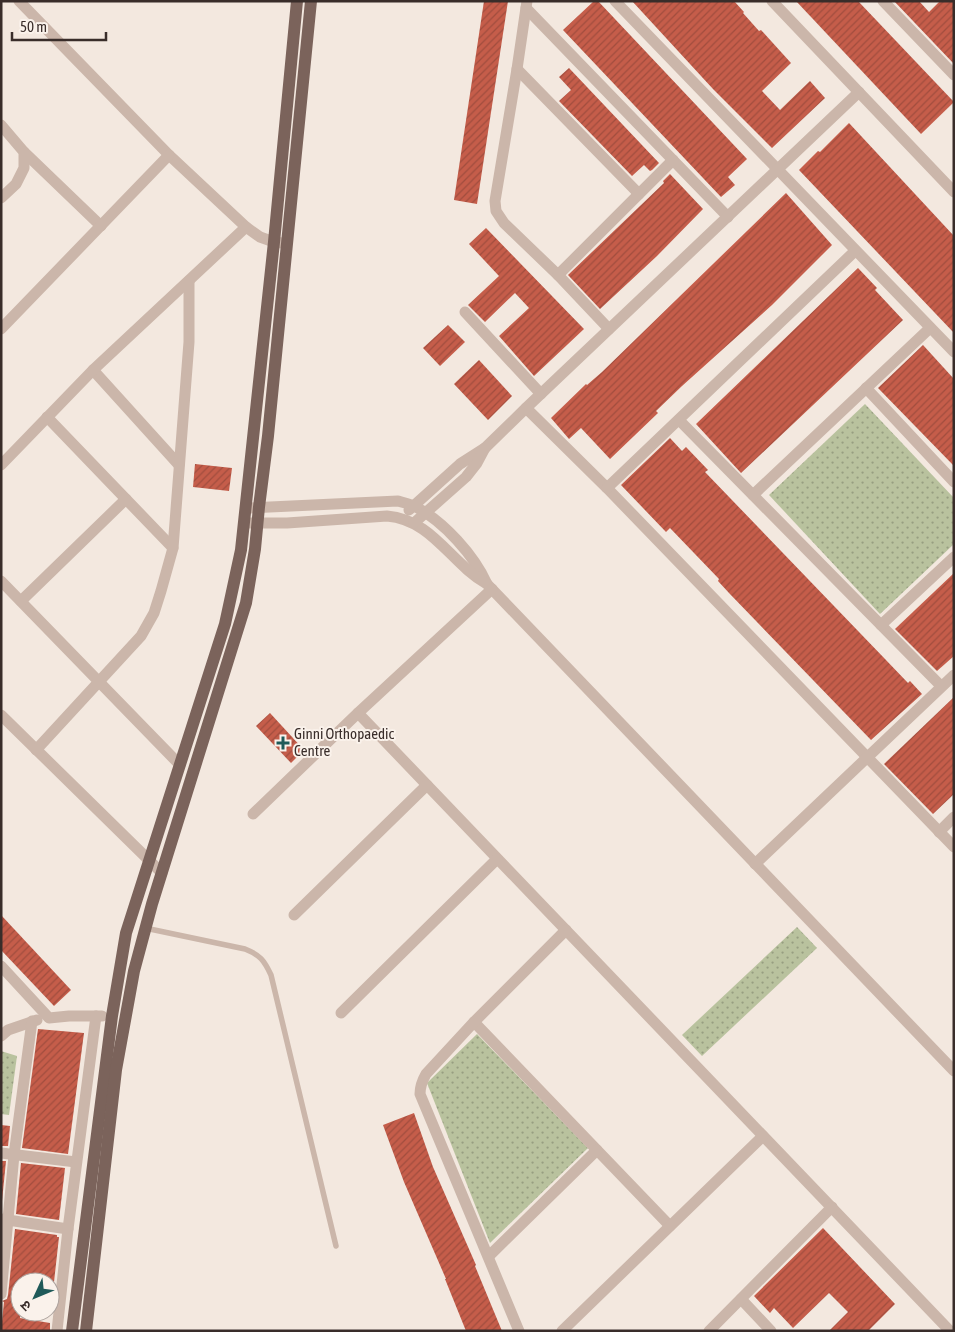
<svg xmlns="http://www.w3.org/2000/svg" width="955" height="1332" viewBox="0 0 955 1332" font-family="'Asap Condensed','Noto Sans Devanagari',sans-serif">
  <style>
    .park { fill: url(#park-dots) }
    .building { fill: url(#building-hatch) }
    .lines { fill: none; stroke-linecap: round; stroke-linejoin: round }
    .lane { stroke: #cbb6aa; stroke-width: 5.5 }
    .street { stroke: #cbb6aa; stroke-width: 11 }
    .primary { stroke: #7b635b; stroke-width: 12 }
    .poi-dot { fill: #1f5a59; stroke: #faf2eb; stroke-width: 2 }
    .labels { text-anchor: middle; stroke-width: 4; stroke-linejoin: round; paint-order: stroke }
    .poi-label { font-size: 15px; fill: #392d2a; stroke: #faf2eb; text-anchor: start }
  </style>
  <defs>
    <pattern id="park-dots" width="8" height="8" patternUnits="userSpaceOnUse" patternTransform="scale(1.25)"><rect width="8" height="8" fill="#b9c29e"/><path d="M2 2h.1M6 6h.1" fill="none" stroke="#979e81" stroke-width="1.8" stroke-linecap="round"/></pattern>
    <pattern id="building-hatch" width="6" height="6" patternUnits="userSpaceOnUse" patternTransform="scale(1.25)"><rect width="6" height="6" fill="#c55d4a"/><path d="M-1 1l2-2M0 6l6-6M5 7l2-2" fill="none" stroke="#a14d3e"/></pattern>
  </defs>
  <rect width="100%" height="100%" fill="#f3e8df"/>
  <g class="park">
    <polygon points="865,404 954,498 954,544 880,614 769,495"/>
    <polygon points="797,927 817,948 702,1056 682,1035"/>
    <polygon points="477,1034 588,1148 490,1243 427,1083"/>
    <polygon points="1,1051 17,1056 9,1115 1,1114"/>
  </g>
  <g class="building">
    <polygon points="484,1 508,1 477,204 454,200"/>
    <polygon points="594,1 598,1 747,159 728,177 735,185 721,197 563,30"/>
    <polygon points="632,1 734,1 744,12 743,13 759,31 761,30 791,63 762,91 780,110 810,81 825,98 772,148 713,89"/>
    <polygon points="796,1 858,1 954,102 921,134"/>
    <polygon points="894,1 919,1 929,12 940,1 954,1 954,64"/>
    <polygon points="569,68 659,163 652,170 650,171 644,165 632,176 559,101 571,90 559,77"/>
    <polygon points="849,123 954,236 954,333 799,170 818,151 820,152"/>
    <polygon points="670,174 703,209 657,256 600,309 568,275 664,183 663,181"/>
    <polygon points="786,193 832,245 772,305 682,386 656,411 658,413 610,459 581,428 569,439 551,418 586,384 587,385 602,372"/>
    <polygon points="486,228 584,329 534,376 499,336 529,308 515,293 485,322 468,305 499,276 469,244"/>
    <polygon points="858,268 877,288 875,290 903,320 741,473 696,424"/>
    <polygon points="448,325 465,342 440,366 423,348"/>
    <polygon points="923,345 954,379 954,466 878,388"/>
    <polygon points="479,360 512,396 488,420 454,384"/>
    <polygon points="670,438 682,451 686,447 708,470 705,472 885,659 908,683 910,681 922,694 871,740 729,593 718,581 719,579 670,528 666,532 621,485"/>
    <polygon points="195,464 232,468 229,491 193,487"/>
    <polygon points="954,573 954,656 937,671 895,629"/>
    <polygon points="954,697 954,794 933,814 884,764"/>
    <polygon points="270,713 304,750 291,763 256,726"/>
    <polygon points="1,915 71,990 54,1006 1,950"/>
    <polygon points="38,1029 84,1033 68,1154 22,1148"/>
    <polygon points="414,1113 433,1167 476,1265 475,1266 502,1331 466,1331 445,1279 446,1279 404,1182 383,1125"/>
    <polygon points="1,1125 10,1126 8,1146 1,1146"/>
    <polygon points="2,1161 6,1161 1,1211 1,1166"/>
    <polygon points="21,1163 65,1168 59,1220 16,1214"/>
    <polygon points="823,1228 895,1304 868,1331 829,1331 848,1312 829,1293 793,1328 774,1308 770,1313 754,1296"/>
    <polygon points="15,1229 57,1235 57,1237 59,1237 54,1282 20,1282 20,1318 50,1323 50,1331 1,1331 4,1302 2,1301 7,1299 8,1295"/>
  </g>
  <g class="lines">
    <path class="lane" d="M145,928L245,949C260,955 264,960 271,975L336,1246"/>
    <g class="street">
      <polyline points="19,1 169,155 246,227 260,237 274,242 282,243"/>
      <polyline points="527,1 517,69 495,201 496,211 504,223 558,275 609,329"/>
      <polyline points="615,1 954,352"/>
      <polyline points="772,1 954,192"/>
      <polyline points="883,1 954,75"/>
      <polyline points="526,8 728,217"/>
      <polyline points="517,69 639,194"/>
      <polyline points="1,125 24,152 24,168 16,184 1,198"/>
      <polyline points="24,152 101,226"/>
      <polyline points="558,275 673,160"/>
      <polyline points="465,312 541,394"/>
      <polyline points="1,329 169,155"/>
      <polyline points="93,370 179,465"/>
      <polyline points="866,388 954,482"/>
      <polyline points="526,408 607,488 954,847"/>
      <polyline points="47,417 173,548"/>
      <polyline points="679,420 941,686"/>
      <polyline points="1,465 93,370 246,227"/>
      <polyline points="607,488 855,251"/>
      <polyline points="753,495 930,328"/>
      <path d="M250,508L398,501C404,503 411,504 416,507C444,522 474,555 487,584"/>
      <polyline points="409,510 460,464 485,448"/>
      <path d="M250,523H287L387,516C433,520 450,563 487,584L954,1071"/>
      <polyline points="414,523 466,477 477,463 485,448 526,408 859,92"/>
      <polyline points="1,581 180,765"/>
      <polyline points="21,601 126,499"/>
      <polyline points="881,625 954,557"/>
      <polyline points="358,713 950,1331"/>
      <polyline points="1,715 162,873"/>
      <polyline points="36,750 141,636 154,613 161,591 173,548 189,342 189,281"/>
      <polyline points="253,814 358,713 492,589"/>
      <polyline points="939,832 954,817"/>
      <polyline points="755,864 954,675"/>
      <polyline points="294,915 427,785"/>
      <polyline points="1,966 49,1018 69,1016 102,1016"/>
      <polyline points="341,1013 497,859"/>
      <polyline points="474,1022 670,1226"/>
      <polyline points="1,1036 8,1030 37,1020"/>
      <polyline points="1,1153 76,1162"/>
      <polyline points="1,1219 68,1229"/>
      <polyline points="489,1256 597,1150"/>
      <polyline points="1,1294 14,1155 32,1021"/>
      <polyline points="741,1299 771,1331"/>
      <polyline points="57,1331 68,1229 96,1016"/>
      <path d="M519,1331L420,1094C420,1086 422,1081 426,1074L474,1022L566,930"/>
      <polyline points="562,1331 763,1136"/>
      <polyline points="709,1331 832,1207"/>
    </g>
    <g class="primary">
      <polyline points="72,1331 112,1016 126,933 225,624 241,550 274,242 297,1"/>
      <polyline points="86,1331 116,1070 134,971 152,904 246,603 255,549 259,507 268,436 311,1"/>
    </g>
  </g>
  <path class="poi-dot" d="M280.5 735.5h5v5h5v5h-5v5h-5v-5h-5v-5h5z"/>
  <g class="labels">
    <g class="poi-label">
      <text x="294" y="739">Ginni Orthopaedic<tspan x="294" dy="17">Centre</tspan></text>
    </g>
  </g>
  <rect width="955" height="1332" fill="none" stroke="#392d2a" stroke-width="5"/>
  <g transform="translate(35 1297) rotate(226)"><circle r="24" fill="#faf2eb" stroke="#ada39e"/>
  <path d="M0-4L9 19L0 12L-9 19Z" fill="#1f5a59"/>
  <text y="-8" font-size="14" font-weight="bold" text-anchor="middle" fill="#392d2a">उ</text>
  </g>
  <path d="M12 32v8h94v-8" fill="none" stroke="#392d2a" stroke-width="2.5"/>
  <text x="20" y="32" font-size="15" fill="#392d2a" stroke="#faf2eb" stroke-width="4" paint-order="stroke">50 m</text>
</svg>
